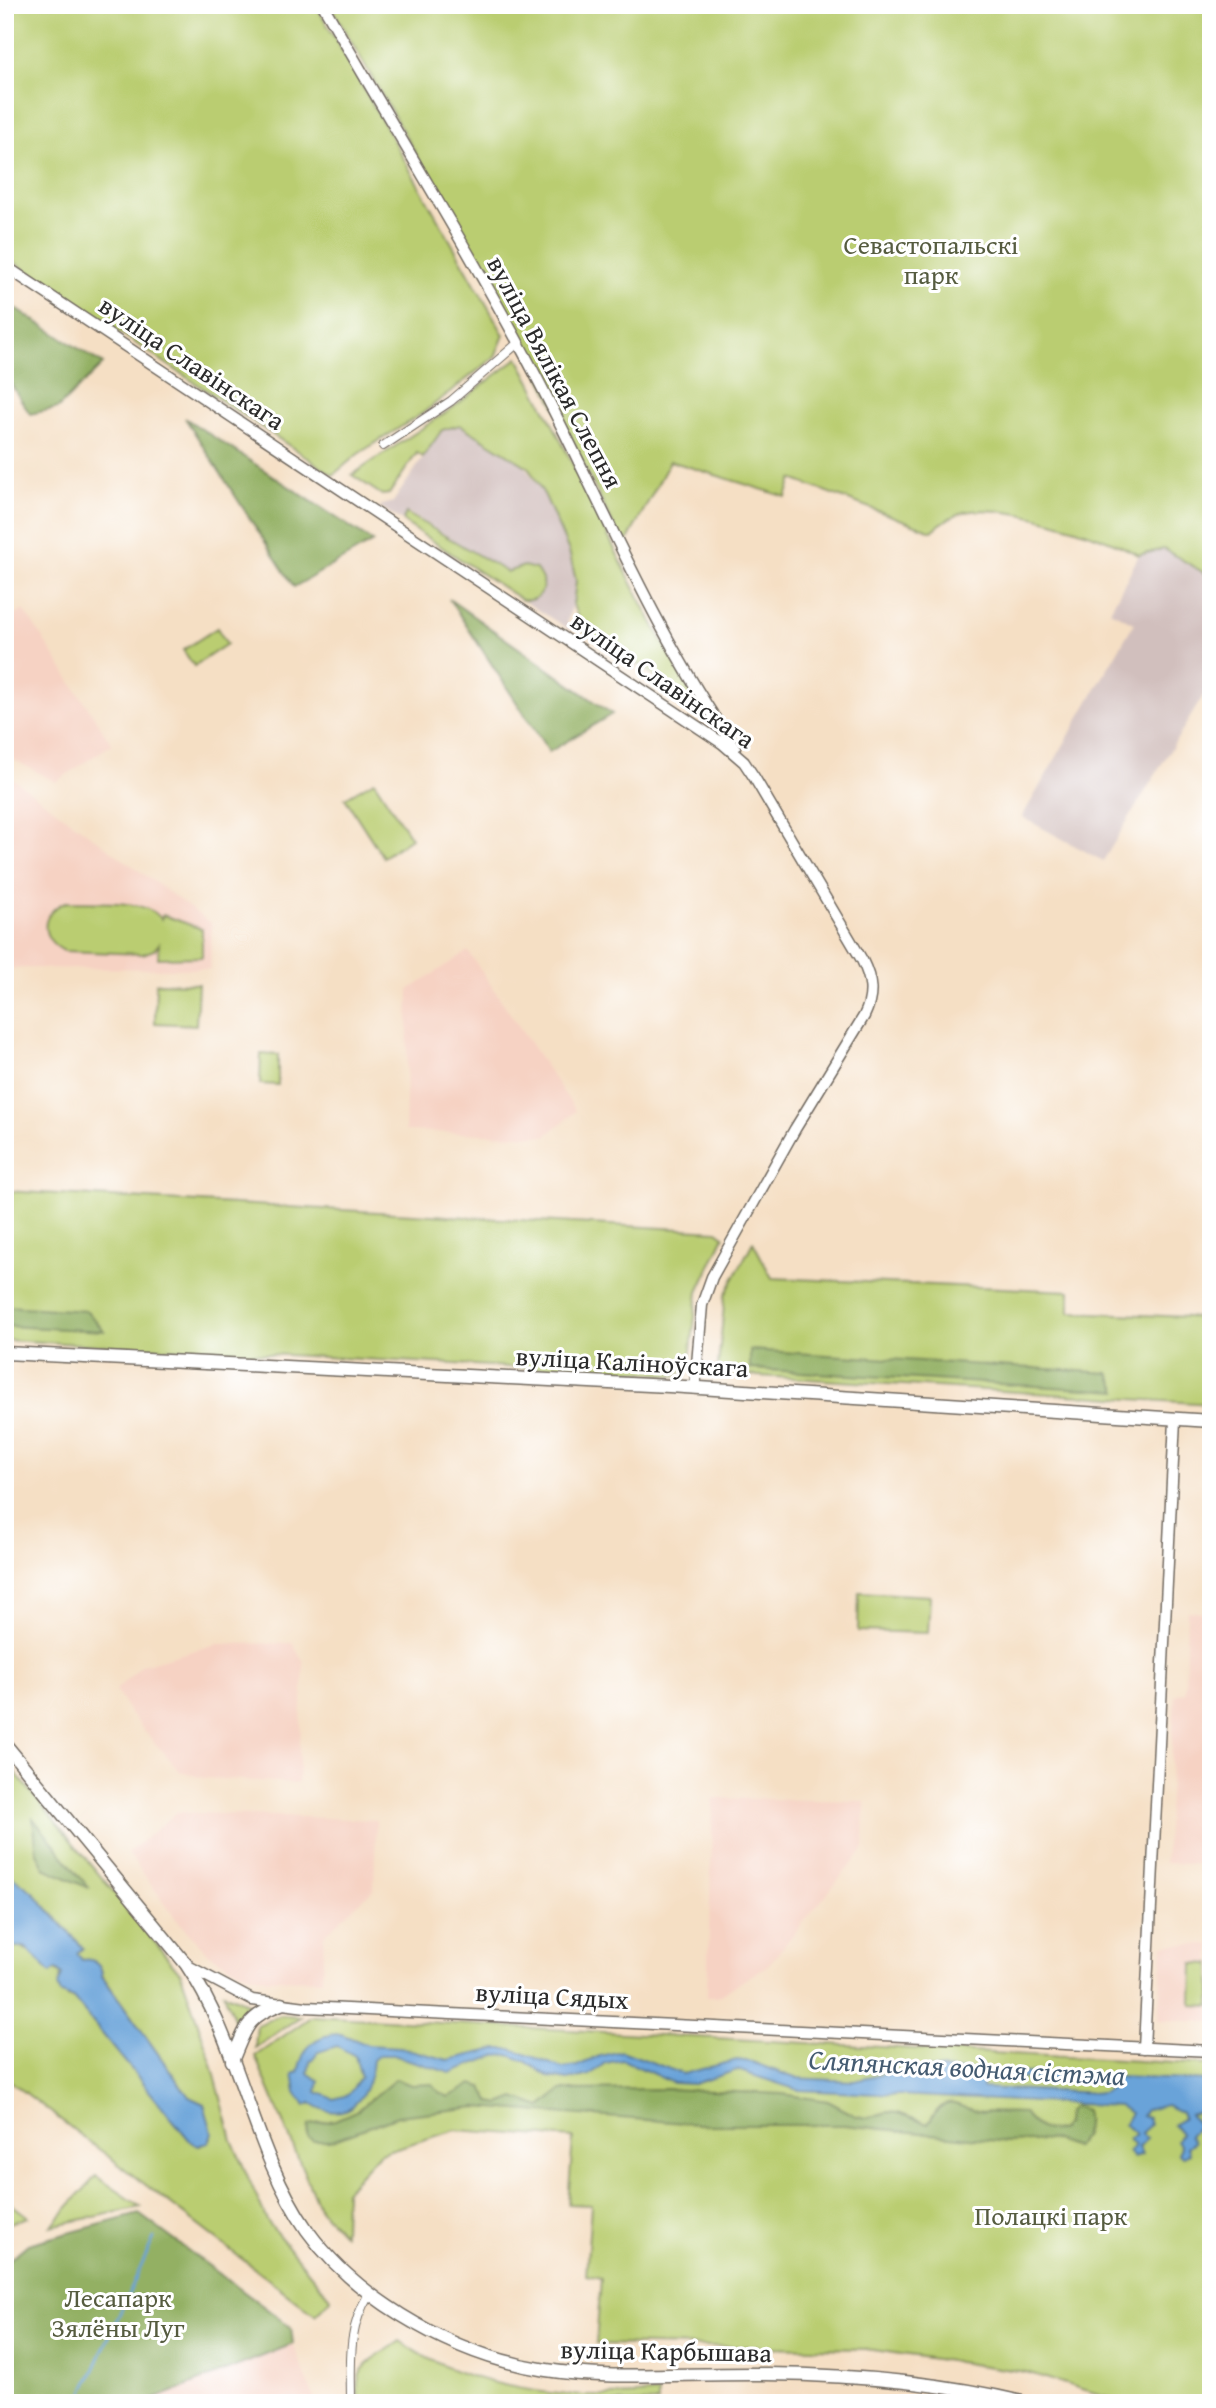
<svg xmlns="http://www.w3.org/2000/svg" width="1216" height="2408" viewBox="0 0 1216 2408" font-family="'Gentium Book Plus',serif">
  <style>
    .built { fill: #f6d2c3 }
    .industrial { fill: #d1bfbd }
    .green { fill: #bacd71; stroke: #727c4e; stroke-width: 2 }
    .forest { fill: #93b063; stroke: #5f6e47; stroke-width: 2 }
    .water { fill: #69a3d9; stroke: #4a6782; stroke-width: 2; fill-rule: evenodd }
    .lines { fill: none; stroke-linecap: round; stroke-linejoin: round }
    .stream { stroke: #69a3d9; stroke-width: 2.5 }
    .minor-casing { stroke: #726a61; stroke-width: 10 }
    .tertiary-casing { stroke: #726a61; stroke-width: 13 }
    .secondary-casing { stroke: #726a61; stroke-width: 15 }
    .minor { stroke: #fff; stroke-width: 8 }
    .tertiary { stroke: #fff; stroke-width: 10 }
    .secondary { stroke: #fff; stroke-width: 12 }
    .labels { text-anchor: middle; stroke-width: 6; stroke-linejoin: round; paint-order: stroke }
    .park-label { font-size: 26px; fill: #565c40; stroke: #fff }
    .street-label { font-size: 26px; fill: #2b2b2b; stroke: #fff }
    .water-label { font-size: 28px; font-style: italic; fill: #445b71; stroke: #fff }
  </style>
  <rect width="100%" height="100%" fill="#fff"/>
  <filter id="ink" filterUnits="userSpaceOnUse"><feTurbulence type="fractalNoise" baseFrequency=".0143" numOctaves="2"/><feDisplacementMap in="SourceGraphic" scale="14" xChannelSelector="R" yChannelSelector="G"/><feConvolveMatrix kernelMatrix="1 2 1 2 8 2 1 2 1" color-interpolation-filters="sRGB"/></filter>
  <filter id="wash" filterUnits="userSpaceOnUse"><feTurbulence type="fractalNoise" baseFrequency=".00686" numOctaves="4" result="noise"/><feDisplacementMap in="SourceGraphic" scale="28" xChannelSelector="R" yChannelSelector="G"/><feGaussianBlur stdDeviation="1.57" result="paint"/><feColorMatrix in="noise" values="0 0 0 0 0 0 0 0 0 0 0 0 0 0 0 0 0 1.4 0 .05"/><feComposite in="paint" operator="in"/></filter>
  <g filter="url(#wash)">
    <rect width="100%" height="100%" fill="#f5dfc4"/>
    <g class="built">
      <polygon points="24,610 112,744 56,782 5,755 5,621"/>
      <polygon points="5,773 212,924 210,969 5,968"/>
      <polygon points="468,951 576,1111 546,1136 405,1131 409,990"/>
      <polygon points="1187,1611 1211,1612 1211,1865 1165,1863 1175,1695 1185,1692"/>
      <polygon points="292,1643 304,1662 298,1783 204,1778 180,1772 130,1714 116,1690 142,1665 217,1644"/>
      <polygon points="713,1798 865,1801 864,1849 768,1965 717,1997 707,1997"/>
      <polygon points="177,1812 376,1820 374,1889 324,1935 322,1980 268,1979 241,1972 209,1954 179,1923 128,1853"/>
      <polygon points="1211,1944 1211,2022 1158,2020 1163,1945"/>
      <polygon points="293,2344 316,2403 145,2403"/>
    </g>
    <g class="industrial">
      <polygon points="460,425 521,461 545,496 562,532 575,573 577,589 567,622 573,632 522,600 534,599 543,590 543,577 536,569 524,566 507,572 409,513 404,516 405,523 379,506 393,502 442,430"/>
      <polygon points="1164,549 1211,577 1211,683 1103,861 1022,817 1134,623 1110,611 1139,555"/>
    </g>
    <g class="green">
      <polygon points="5,5 316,5 504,335 495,357 423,413 358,454 333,475 5,256"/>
      <path d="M330,5H1211V577L1164,549L1139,555C1099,534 1009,503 965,512C952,515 942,522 932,531L792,479L786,497L670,461L624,547L517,329Z"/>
      <path d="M518,358C580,471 629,590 696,699L688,701C669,689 655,675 637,663L634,666L583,631L573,605L576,581L569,551L545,496L528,467L460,425L442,430L423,457L417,453L389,494L382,495L352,475L451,409Z"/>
      <path d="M406,513L507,572L524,566L536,569L543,580C545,593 536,602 522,600L405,523L403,519Z"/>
      <polygon points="217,628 227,644 194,666 183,650"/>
      <polygon points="374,781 411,838 383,857 345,798"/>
      <path d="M66,902C91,903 148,898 161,919L163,915L202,929V957L158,958L159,944L154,950L143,954L64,951C38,938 40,912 66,902Z"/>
      <polygon points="156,983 198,984 196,1025 155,1023"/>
      <polygon points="261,1054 278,1055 278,1085 260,1084"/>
      <polygon points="5,1191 717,1231 724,1236 698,1292 689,1367 676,1376 584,1366 564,1370 5,1340"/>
      <polygon points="753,1242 772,1278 1070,1291 1070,1312 1211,1318 1211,1404 725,1374 718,1367 725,1295"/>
      <polygon points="859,1592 930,1596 928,1633 858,1631"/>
      <path d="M5,1760L181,1974L212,2064L232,2140L267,2221L331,2299L315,2315L5,2077V1947L19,1945L62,1975L60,1978L68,1998H73L191,2142L200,2146L211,2138L204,2104L189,2097L102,1975C102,1963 93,1959 82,1960L77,1953L83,1948L33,1892L5,1871Z"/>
      <polygon points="1193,1963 1211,1964 1211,2006 1192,2005"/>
      <polygon points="224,1993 249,2004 235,2022"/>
      <polygon points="281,2015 301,2016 255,2048 257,2025"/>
      <polygon points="312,2016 1211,2065 1211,2403 1128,2403 1026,2372 866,2349 596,2344 601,2278 586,2275 591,2205 568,2204 573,2138 456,2130 380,2153 345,2191 344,2235 320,2210 255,2056"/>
      <polygon points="96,2176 141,2207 51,2226"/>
      <polygon points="5,2199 28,2217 7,2224"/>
      <path d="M400,2341C466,2390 579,2403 658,2393V2403H360C349,2366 374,2360 400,2341Z"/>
    </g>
    <g class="forest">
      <polygon points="5,302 103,364 58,408 30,414 5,375"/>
      <polygon points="185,418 373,542 294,587"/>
      <polygon points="449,599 612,714 549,752"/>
      <polygon points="5,1306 87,1311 104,1331 5,1326"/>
      <polygon points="750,1350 1109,1373 1118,1391 750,1369"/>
      <polygon points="33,1818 89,1888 44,1868 37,1853"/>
      <path d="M396,2079L411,2085L433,2084L440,2093L449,2097L472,2084L483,2087L490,2102L500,2104L515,2098L541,2107L561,2090L667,2089L782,2094L828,2101L856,2116L867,2118L887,2112L898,2113L928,2124C948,2089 956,2109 984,2112C997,2113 1011,2112 1024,2113C1035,2126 1041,2133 1060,2130L1066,2122L1067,2111L1075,2106L1085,2110C1088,2124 1086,2137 1075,2147L1055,2140L1008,2142L844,2125H711L477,2107L398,2116L330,2141H313L308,2137L309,2125L335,2120L358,2110Z"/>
      <polygon points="139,2214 291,2327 293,2344 145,2403 5,2403 5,2263 28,2244"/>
    </g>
    <g class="water">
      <path d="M5,1871L33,1892L83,1948L77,1953L82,1960C93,1958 102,1963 102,1976L189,2097L204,2104L212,2132L209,2142L198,2146L191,2142L73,1998L61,1994L58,1986L62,1975L56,1969L51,1973L25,1947H5Z"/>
      <path d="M341,2034L368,2045L400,2047L448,2060L496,2049H512L562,2068L577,2066L600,2056L622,2051L683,2074L737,2060L752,2062L795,2078L854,2081L910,2068L1211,2081V2108L1190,2115L1200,2125L1189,2135L1194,2142L1187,2147L1189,2153L1183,2156L1178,2153L1181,2147L1177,2140L1181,2133L1173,2125L1183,2118L1181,2112L1166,2105L1146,2110L1142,2116L1148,2118L1150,2125L1141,2133L1147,2139L1138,2147L1142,2154L1134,2158L1128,2152L1134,2146L1128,2139L1135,2134L1124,2124L1131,2113L1119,2106L798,2090L737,2070L694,2084L673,2083L623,2060L605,2063L590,2075L568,2080L549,2077L525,2061L509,2055L495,2056L450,2073L393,2055H379L373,2060C370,2094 349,2128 311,2103L305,2106L296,2092L293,2074L298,2072C303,2047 315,2034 341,2034ZM337,2046L355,2056L361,2077L348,2095L334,2099L317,2092L319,2081L308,2073L310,2062L318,2052ZM987,2077L1102,2082L1109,2089L1102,2093L982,2088V2080Z"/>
    </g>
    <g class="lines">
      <polyline class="stream" points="79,2403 154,2238"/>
    </g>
  </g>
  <g filter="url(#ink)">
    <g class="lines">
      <defs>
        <g id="minor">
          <polyline points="383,446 451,401 518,343"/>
          <path d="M351,2403C351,2362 347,2329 369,2294"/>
        </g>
        <g id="tertiary">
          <path d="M323,5C394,129 471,252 537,378C602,503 654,632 735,748"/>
          <path d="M5,266L722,743L744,762L754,777L862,960C872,980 874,996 864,1016L795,1129L712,1277L702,1305L695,1388"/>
          <polyline points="188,1966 252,2000 306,2007 1211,2051"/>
          <polyline points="1144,2048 1175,1420"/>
        </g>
        <g id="secondary">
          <polyline points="5,1353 669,1386 1211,1421"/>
          <path d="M5,1744L186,1964C241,2045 251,2149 307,2230C332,2265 364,2292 401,2315C530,2395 625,2372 767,2374C854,2375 941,2382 1026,2403"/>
          <path d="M232,2061C246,2028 246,2017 281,2004"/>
        </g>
      </defs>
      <use href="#minor" class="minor-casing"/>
      <use href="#tertiary" class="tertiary-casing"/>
      <use href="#secondary" class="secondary-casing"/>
      <use href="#minor" class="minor"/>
      <use href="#tertiary" class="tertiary"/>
      <use href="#secondary" class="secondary"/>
    </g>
  </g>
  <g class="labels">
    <g class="park-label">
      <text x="931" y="254">Севастопальскі<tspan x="931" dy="30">парк</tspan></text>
      <text x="1051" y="2225">Полацкі парк</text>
      <text x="118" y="2307">Лесапарк<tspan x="118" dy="30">Зялёны Луг</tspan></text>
    </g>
    <g class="street-label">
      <text transform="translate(192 363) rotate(34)" y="9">вуліца Славінскага</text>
      <text transform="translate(555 372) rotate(62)" y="9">вуліца Вялікая Слепня</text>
      <text transform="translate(663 680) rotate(35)" y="9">вуліца Славінскага</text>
      <text transform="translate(632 1362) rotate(3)" y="9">вуліца Каліноўскага</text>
      <text transform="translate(552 1996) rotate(3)" y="9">вуліца Сядых</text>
      <text transform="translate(666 2351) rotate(1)" y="9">вуліца Карбышава</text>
    </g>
    <g class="water-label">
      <text transform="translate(967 2067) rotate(3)" y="10">Сляпянская водная сістэма</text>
    </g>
  </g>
  <rect width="1216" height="2408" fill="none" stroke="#fff" stroke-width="28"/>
</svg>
